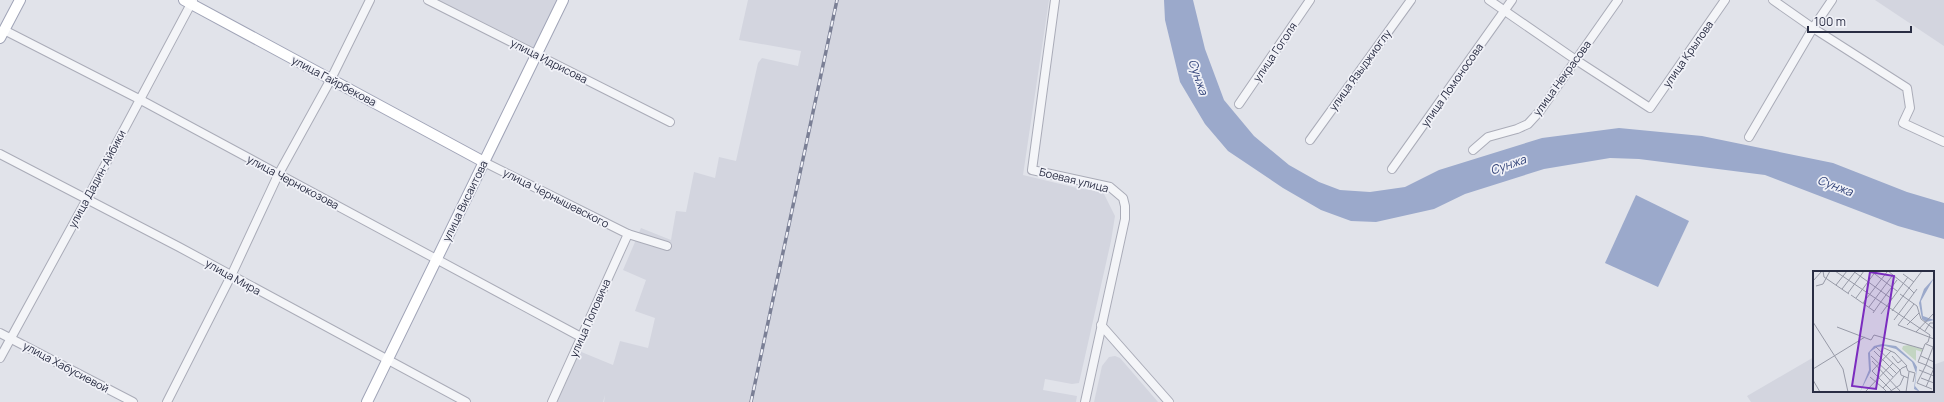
<svg xmlns="http://www.w3.org/2000/svg" width="1944" height="402" viewBox="0 0 1944 402" font-family="Manrope,sans-serif">
  <style>
    .built { fill: #d3d5df }
    .water { fill: #9ba9cb }
    .lines { fill: none; stroke-linecap: round; stroke-linejoin: round }
    .minor-casing { stroke: #aaacb8; stroke-width: 10 }
    .major-casing { stroke: #a0a4b7; stroke-width: 12 }
    .minor { stroke: #f4f5f8; stroke-width: 8 }
    .major { stroke: #fff; stroke-width: 10 }
    .rail-casing { stroke: #7a7f95; stroke-width: 3.5 }
    .rail { stroke: #f1f2f8; stroke-width: 2; stroke-dasharray: 6; stroke-linecap: butt }
    .labels { text-anchor: middle; stroke-width: 3.5; stroke-linejoin: round; paint-order: stroke }
    .street-label { font-size: 11px; fill: #292d43; stroke: #f1f2f8 }
    .water-label { font-size: 12px; font-style: italic; fill: #314278; stroke: #f1f2f8 }
    .inset-road { fill: none; stroke: #979aa7; stroke-width: 1 }
    .view { fill: #7b2cbf; fill-opacity: 0.15; stroke: #7b2cbf; stroke-width: 2 }
    .inset-edge { fill: none; stroke: #292d43; stroke-width: 2 }
  </style>
  <rect width="100%" height="100%" fill="#e1e3ea"/>
  <g class="built">
    <polygon points="428,0 567,0 540,58"/>
    <polygon points="748,0 1049,0 1023,175 1077,188 1103,192 1115,216 1111,241 1079,383 1072,384 1045,379 1044,385 1043,390 1077,396 1076,402 604,402 605,395 603,402 556,402 579,351 613,365 620,341 648,348 655,318 635,311 646,280 623,270 641,228 671,240 676,211 686,212 694,172 715,178 719,157 736,161 758,63 762,58 798,66 801,51 739,40"/>
    <polygon points="1875,0 1944,0 1944,46"/>
    <polygon points="1115,356 1120,358 1158,402 1094,402 1102,366 1109,357"/>
    <polygon points="1814,357 1814,391 1933,391 1933,365 1944,361 1944,402 1751,402 1747,396"/>
  </g>
  <g class="water">
    <polygon points="1164,0 1193,0 1205,49 1224,100 1254,136 1289,165 1319,182 1340,190 1370,192 1405,187 1439,170 1542,138 1619,128 1702,136 1833,163 1907,192 1944,203 1944,239 1898,226 1765,175 1639,159 1610,158 1544,169 1465,194 1434,209 1376,222 1351,221 1321,210 1283,188 1228,151 1205,124 1180,82 1165,20"/>
    <polygon points="1636,195 1689,221 1658,287 1605,263"/>
  </g>
  <g class="lines">
    <defs>
      <g id="minor">
        <polyline points="428,0 670,122"/>
        <polyline points="1055,0 1032,170 1110,187 1123,198 1125,206 1125,219 1085,402"/>
        <polyline points="1489,0 1576,60 1650,108 1725,0"/>
        <polyline points="1773,0 1813,28 1907,88 1910,108 1903,123 1944,142"/>
        <polyline points="4,30 139,99 581,337"/>
        <polyline points="1239,104 1310,0"/>
        <polyline points="1749,137 1813,28 1832,0"/>
        <polyline points="1310,140 1411,0"/>
        <polyline points="1473,150 1488,137 1517,129 1528,124 1540,111 1618,0"/>
        <polyline points="0,154 179,247 466,402"/>
        <polyline points="484,162 628,234 667,246"/>
        <polyline points="1392,169 1512,0"/>
        <polyline points="1101,325 1169,402"/>
        <polyline points="0,333 133,402"/>
        <polyline points="0,358 87,199 193,0"/>
        <polyline points="167,402 231,276 278,175 331,79 370,0"/>
        <polyline points="552,402 628,234"/>
      </g>
      <g id="major">
        <polyline points="184,0 484,162"/>
        <polyline points="0,38 20,0"/>
        <polyline points="367,402 563,0"/>
      </g>
    </defs>
    <use href="#minor" class="minor-casing"/>
    <use href="#major" class="major-casing"/>
    <use href="#minor" class="minor"/>
    <use href="#major" class="major"/>
    <defs>
      <polyline id="rail" points="751,402 837,0"/>
    </defs>
    <use href="#rail" class="rail-casing"/>
    <use href="#rail" class="rail"/>
  </g>
  <g class="labels">
    <g class="street-label">
      <text transform="translate(1275 52) rotate(-56)" y="4">улица Гоголя</text>
      <text transform="translate(1688 54) rotate(-55)" y="4">улица Крылова</text>
      <text transform="translate(549 61) rotate(27)" y="4">улица Идрисова</text>
      <text transform="translate(1360 70) rotate(-54)" y="4">улица Языджиоглу</text>
      <text transform="translate(1562 78) rotate(-54)" y="4">улица Некрасова</text>
      <text transform="translate(334 81) rotate(28)" y="4">улица Гайрбекова</text>
      <text transform="translate(1452 85) rotate(-55)" y="4">улица Ломоносова</text>
      <text transform="translate(97 179) rotate(-62)" y="4">улица Дадин-Айбики</text>
      <text transform="translate(1074 180) rotate(14)" y="4">Боевая улица</text>
      <text transform="translate(293 182) rotate(28)" y="4">улица Чернокозова</text>
      <text transform="translate(556 198) rotate(27)" y="4">улица Чернышевского</text>
      <text transform="translate(465 201) rotate(-64)" y="4">улица Висаитова</text>
      <text transform="translate(233 277) rotate(29)" y="4">улица Мира</text>
      <text transform="translate(590 318) rotate(-66)" y="4">улица Поповича</text>
      <text transform="translate(66 367) rotate(28)" y="4">улица Хабусиевой</text>
    </g>
    <g class="water-label">
      <text transform="translate(1198 77) rotate(71)" y="4">Сунжа</text>
      <text transform="translate(1508 165) rotate(-19)" y="4">Сунжа</text>
      <text transform="translate(1835 186) rotate(21)" y="4">Сунжа</text>
    </g>
  </g>
  <g transform="translate(1813 271)">
    <rect width="121" height="121" fill="#e1e3ea"/>
    <path d="M96,74L109,78V81L103,79V90L89,78L90,75Z" fill="#c3d5c2"/>
    <path d="M121,7L108,30L110,45L121,49L113,51L109,48L106,32L111,18ZM69,73L83,75L101,91L104,96L102,115L107,121L101,118L103,102L99,91L83,78L72,75L64,76L57,81L58,100L47,121L56,99L55,82L61,75Z" fill="#9ba9cb"/>
    <path class="inset-road" d="M10,0L11,6L36,23M22,0L117,64L115,71L112,73L105,91L113,94L120,76L113,73M40,0L79,28M58,0L84,20M75,0L96,17M90,3L101,11M0,10L9,0M23,14L34,0M3,15L10,13L17,0M96,17L109,0M29,18L42,1M35,22L51,0M87,23L104,35L108,48L121,58M38,24L61,40M43,27L63,0M50,32L74,1L72,0M67,32L84,9M101,33L85,54L121,68M56,36L79,5M79,40L96,17L101,22M60,42L67,32M68,43L95,6M81,49L104,18M0,51L30,98L35,121M94,54L106,42M24,56L58,69L61,64L110,78M112,60L117,52H121M103,61L121,42M63,76L87,99L88,104L95,107M71,77L82,82L94,95M61,80L84,103M78,80L59,100L80,121M58,85L80,106M79,85L85,92L89,89M108,85L121,91M59,90L88,121M93,95L95,100L102,102L100,111M0,98L52,66M106,99L121,105M57,106L70,117M108,107L121,112M0,109L7,121M113,116L121,97M119,118L104,112L113,94L121,98M18,121H32M52,121L80,92M74,121L70,117L89,97L94,95M76,121L87,114L91,105M93,121L96,101"/>
    <path class="view" d="M57,1L81,5L63,118L39,115Z"/>
    <rect width="121" height="121" class="inset-edge"/>
  </g>
  <path d="M1808 26v6h103v-6" fill="none" stroke="#292d43" stroke-width="2"/>
  <text x="1814" y="26" font-size="12" fill="#292d43" stroke="#f1f2f8" stroke-width="3" paint-order="stroke">100 m</text>
</svg>
